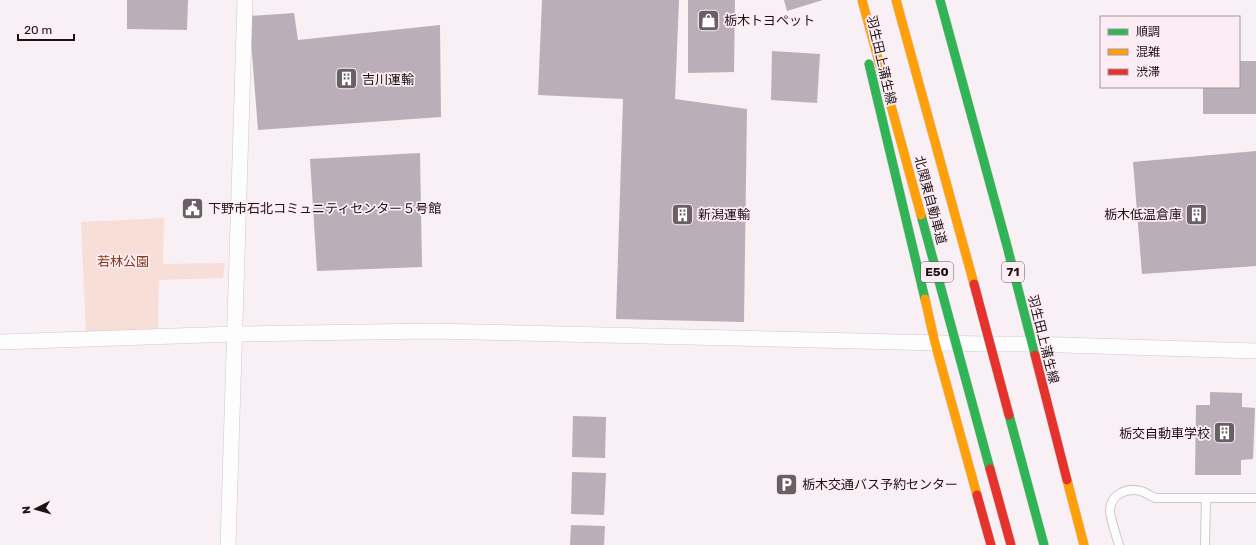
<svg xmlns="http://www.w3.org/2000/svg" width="1256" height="545" viewBox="0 0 1256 545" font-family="Rubik,'Noto Sans JP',sans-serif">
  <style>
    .green { fill: #f7ded7 }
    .building { fill: #baaeb9 }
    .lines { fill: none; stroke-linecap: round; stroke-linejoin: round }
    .lane-casing { stroke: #d1c7cc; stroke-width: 10 }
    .street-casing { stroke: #d1c7cc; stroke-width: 16 }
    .fast-casing { stroke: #d4ced1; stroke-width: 10 }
    .slow-casing { stroke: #d4ced1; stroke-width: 10 }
    .jam-casing { stroke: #d4ced1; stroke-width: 10 }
    .lane { stroke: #fefdfd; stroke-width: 8 }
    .street { stroke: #fefdfd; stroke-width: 15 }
    .fast { stroke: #30b455; stroke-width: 9 }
    .slow { stroke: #ff9f0a; stroke-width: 9 }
    .jam { stroke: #e5322d; stroke-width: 9 }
    .fast-bridge-casing { stroke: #d4ced1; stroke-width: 10; stroke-linecap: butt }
    .slow-bridge-casing { stroke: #d4ced1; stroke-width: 10; stroke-linecap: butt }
    .jam-bridge-casing { stroke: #d4ced1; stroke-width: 10; stroke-linecap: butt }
    .fast-bridge { stroke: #30b455; stroke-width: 9 }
    .slow-bridge { stroke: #ff9f0a; stroke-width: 9 }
    .jam-bridge { stroke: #e5322d; stroke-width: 9 }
    .labels { text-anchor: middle; stroke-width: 3.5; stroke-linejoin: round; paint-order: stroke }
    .shield { fill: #fbedf3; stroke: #605358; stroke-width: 1 }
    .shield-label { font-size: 12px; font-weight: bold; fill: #1d1116 }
    .poi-label { font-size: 13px; fill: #1d1116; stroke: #fbedf3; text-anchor: start }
    .street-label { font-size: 13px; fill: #1d1116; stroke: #fbedf3 }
    .park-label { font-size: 13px; fill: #863914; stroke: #fbedf3 }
  </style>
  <rect width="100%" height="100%" fill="#f8f0f4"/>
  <polygon class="green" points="164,218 163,264 225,263 223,278 159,280 158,329 86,333 81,222"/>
  <g class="building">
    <polygon points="127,0 188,0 187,30 127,29"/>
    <polygon points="542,0 679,0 675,99 747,109 744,322 616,319 623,99 538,95"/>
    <polygon points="688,0 735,0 734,72 688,73"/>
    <polygon points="784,0 823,0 787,11"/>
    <polygon points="294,13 298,40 440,25 441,117 258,130 249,16"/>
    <polygon points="772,51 820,54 817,103 771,100"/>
    <polygon points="1239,61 1256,61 1256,114 1203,114 1203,87 1239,87"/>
    <polygon points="1256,151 1256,266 1142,274 1133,162"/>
    <polygon points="420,153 422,267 317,271 310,159"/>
    <polygon points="1210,392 1242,393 1242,407 1255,408 1253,459 1241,460 1241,475 1195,475 1196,405 1210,405"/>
    <polygon points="573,416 606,417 605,458 572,457"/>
    <polygon points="572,472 606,473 604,515 571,514"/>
    <polygon points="571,525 605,526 604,545 570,545"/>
  </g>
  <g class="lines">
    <defs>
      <g id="lane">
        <path d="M1119,545C1116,534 1111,522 1110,511C1110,495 1126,487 1141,491C1146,493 1151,496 1155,498H1256"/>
        <polyline points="1205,545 1206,498"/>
      </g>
      <g id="street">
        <polyline points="0,342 234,334 431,331 984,344 1031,344 1256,351"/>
        <polyline points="228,545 245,0"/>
      </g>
      <g id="fast">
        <polyline points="940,0 1007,246 1035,355"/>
        <polyline points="869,64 925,299"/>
      </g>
      <g id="slow">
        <polyline points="925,299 935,343 977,495"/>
        <polyline points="1067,480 1084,545"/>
      </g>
      <g id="jam">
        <polyline points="1035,355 1067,480"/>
        <polyline points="977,495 991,545"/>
      </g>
    </defs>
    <use href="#lane" class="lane-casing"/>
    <use href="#street" class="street-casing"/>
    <use href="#fast" class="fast-casing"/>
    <use href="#slow" class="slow-casing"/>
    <use href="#jam" class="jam-casing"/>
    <use href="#lane" class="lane"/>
    <use href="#street" class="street"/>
    <use href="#fast" class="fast"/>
    <use href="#slow" class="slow"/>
    <use href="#jam" class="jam"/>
    <defs>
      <g id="fast-bridge">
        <polyline points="921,215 990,469"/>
        <polyline points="1009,415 1044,545"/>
      </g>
      <g id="slow-bridge">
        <polyline points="862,0 921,215"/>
        <polyline points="896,0 974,284"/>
      </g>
      <g id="jam-bridge">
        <polyline points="974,284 1009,415"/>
        <polyline points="990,469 1011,545"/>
      </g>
    </defs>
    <use href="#fast-bridge" class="fast-bridge-casing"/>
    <use href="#slow-bridge" class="slow-bridge-casing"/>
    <use href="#jam-bridge" class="jam-bridge-casing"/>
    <use href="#fast-bridge" class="fast-bridge"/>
    <use href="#slow-bridge" class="slow-bridge"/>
    <use href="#jam-bridge" class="jam-bridge"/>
  </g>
  <defs>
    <symbol id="shop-square" viewBox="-11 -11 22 22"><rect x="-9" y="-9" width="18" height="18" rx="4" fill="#6a5f64" stroke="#fbedf3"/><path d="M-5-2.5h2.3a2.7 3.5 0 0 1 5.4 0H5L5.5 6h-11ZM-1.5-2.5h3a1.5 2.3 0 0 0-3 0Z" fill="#fff"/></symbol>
    <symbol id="building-square" viewBox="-11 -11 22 22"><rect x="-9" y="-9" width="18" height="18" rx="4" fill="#6a5f64" stroke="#fbedf3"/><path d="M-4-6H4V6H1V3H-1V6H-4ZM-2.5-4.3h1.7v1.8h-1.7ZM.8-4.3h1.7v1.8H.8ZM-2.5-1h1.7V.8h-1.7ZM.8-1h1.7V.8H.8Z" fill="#fff"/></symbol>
    <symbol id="civic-square" viewBox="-11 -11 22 22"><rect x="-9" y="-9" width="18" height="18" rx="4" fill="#6a5f64" stroke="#fbedf3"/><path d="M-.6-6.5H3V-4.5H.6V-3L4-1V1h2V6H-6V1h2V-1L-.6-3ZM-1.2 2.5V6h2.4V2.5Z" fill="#fff"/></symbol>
    <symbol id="parking-square" viewBox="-11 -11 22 22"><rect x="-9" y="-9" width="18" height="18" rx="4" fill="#6a5f64" stroke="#fbedf3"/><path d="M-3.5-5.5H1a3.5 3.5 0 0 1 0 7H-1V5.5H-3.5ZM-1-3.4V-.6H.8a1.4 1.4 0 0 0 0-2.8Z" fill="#fff"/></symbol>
  </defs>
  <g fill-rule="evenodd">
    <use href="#shop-square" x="696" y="8" width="25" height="25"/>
    <use href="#building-square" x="334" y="66" width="25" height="25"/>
    <use href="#civic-square" x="180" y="196" width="25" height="25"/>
    <use href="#building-square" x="670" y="202" width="25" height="25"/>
    <use href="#building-square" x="1184" y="202" width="25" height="25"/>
    <use href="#building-square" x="1212" y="420" width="25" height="25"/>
    <use href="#parking-square" x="774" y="472" width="25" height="25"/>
  </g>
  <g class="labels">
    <g class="shield">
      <rect x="921" y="262" width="32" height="20" rx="3"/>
      <rect x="1002" y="262" width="22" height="20" rx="3"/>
    </g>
    <g class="shield-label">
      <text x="937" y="276">E50</text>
      <text x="1013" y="276">71</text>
    </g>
    <g class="poi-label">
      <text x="724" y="25">栃木トヨペット</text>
      <text x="362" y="84">吉川運輸</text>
      <text x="208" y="213">下野市石北コミュニティセンター５号館</text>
      <text x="698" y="219">新潟運輸</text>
      <text x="1182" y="219" text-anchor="end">栃木低温倉庫</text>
      <text x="1210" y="438" text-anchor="end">栃交自動車学校</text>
      <text x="802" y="489">栃木交通バス予約センター</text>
    </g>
    <g class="street-label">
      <text transform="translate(882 60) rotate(77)" y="5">羽生田上蒲生線</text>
      <text transform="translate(931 200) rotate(75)" y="5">北関東自動車道</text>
      <text transform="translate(1044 339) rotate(76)" y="5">羽生田上蒲生線</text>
    </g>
    <g class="park-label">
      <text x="123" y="266">若林公園</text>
    </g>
  </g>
  <rect x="1100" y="16" width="140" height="72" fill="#fbedf3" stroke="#a2959b"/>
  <rect x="1108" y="29" width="20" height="6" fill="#30b455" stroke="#a2959b"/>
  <text x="1136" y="36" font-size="12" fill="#1d1116">順調</text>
  <rect x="1108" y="49" width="20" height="6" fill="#ff9f0a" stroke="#a2959b"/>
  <text x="1136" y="56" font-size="12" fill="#1d1116">混雑</text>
  <rect x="1108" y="69" width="20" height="6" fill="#e5322d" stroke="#a2959b"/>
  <text x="1136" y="76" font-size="12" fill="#1d1116">渋滞</text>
  <g transform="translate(36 509) rotate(264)" stroke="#fbedf3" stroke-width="3" paint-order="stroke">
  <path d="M0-3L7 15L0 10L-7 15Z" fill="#1d1116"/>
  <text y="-6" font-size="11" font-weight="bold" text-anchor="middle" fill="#1d1116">N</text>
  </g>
  <path d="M18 34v6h56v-6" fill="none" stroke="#1d1116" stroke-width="2"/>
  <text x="24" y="34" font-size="12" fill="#1d1116" stroke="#fbedf3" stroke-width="3" paint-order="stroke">20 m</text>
</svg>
